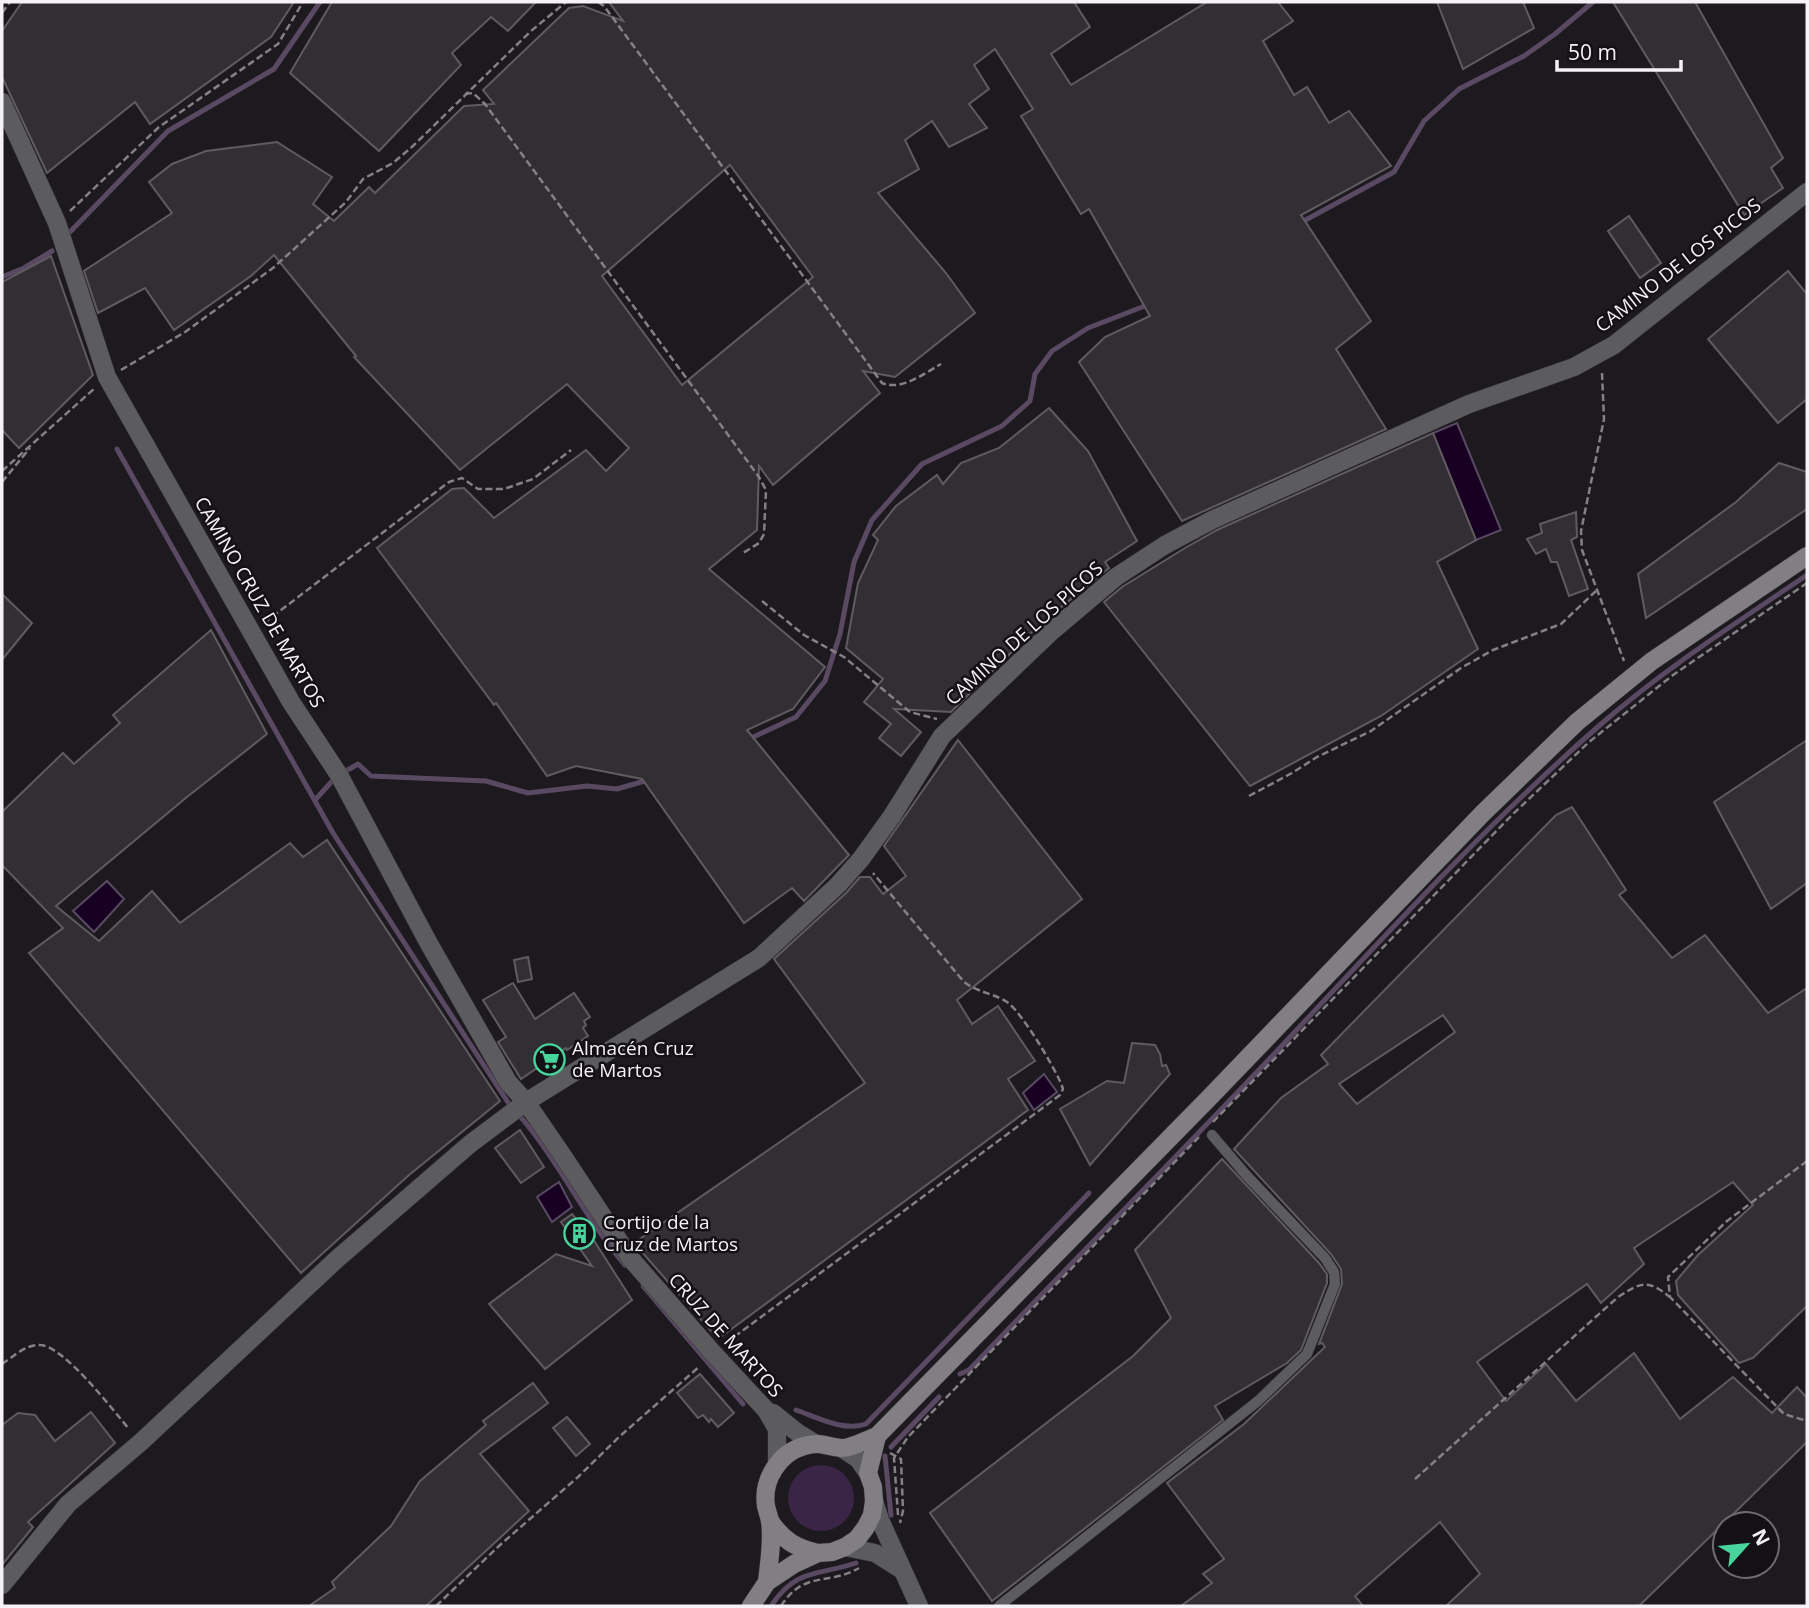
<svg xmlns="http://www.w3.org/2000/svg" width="1809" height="1608" viewBox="0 0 1809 1608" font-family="'Open Sans',sans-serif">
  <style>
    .green { fill: #3b2546 }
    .water { fill: #180023; stroke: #5a4962; stroke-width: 2 }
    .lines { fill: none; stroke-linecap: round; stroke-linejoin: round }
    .stream { stroke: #5a4962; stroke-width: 5 }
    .building { fill: #322f34; stroke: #5f5b61; stroke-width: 2; fill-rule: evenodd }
    .service-casing { stroke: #373439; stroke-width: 11 }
    .minor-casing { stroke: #373439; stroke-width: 19 }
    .tertiary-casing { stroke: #373439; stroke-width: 19 }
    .secondary-casing { stroke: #373439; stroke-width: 19 }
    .path { stroke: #848186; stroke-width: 2.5; stroke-dasharray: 7 3.5; stroke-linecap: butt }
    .service { stroke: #5c5b5d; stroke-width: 10 }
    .minor { stroke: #5c5b5d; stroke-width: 18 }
    .tertiary { stroke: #5c5b5d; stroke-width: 18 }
    .secondary { stroke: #817f83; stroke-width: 18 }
    .labels { text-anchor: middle; stroke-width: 5; stroke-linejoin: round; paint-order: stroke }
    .street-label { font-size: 19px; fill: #f4f2f6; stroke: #141116 }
    .poi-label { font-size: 19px; fill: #f4f2f6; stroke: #141116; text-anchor: start }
  </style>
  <rect width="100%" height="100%" fill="#1d1a1f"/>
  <circle class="green" cx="821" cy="1498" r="33"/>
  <g class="water">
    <polygon points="1457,423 1501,530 1476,540 1433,433"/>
    <polygon points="107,881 124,899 94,932 73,911"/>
    <polygon points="1044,1074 1057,1092 1034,1110 1023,1093"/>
    <polygon points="559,1182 572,1207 552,1222 537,1197"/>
  </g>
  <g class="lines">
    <g class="stream">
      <polyline points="1300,223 1394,172 1424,121 1459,89 1524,56 1555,34 1593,2"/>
      <polyline points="69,233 168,131 274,69 320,2"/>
      <polyline points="2,277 24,268 52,251"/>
      <path d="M117,449L333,833L509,1104C555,1152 582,1215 625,1265"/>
      <polyline points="747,740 796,717 825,681 840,634 854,562 872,520 922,464 1002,426 1030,401 1035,374 1052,351 1088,328 1150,304"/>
      <polyline points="346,771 358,764 371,776 486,781 528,793 587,786 617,789 648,780"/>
      <polyline points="315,800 334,779"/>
      <polyline points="643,1286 743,1404"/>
      <path d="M960,1374L969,1370C1071,1263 1175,1159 1276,1052C1381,940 1484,826 1600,725C1664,669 1736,623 1807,575"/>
      <path d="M796,1410C816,1417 844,1432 866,1424L1089,1193"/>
      <polyline points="891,1447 939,1397"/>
      <polyline points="885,1456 891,1515"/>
      <path d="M771,1606C796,1568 817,1576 856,1563"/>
    </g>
  </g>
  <g class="building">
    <polygon points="22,2 294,2 271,37 150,124 135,102 47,173 2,77 2,31"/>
    <polygon points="332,2 536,2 508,31 491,17 452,53 461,65 379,151 290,73"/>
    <path d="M609,2H1074L1090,27L1051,54L1071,85L1207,2H1278L1293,21L1263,41L1294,95L1307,87L1329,123L1349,111L1391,166L1301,215L1371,321L1336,349L1386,429L1182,521L1079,362L1105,337L1150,316L1089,209L1081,214L1021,116L1033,109L995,49L974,65L989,89L969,104L987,128L949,147L932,121L905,140L919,169L878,193L946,273L975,313L895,377L863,371L880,393L773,485L759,466L757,530L709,569L825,667L793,709L747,730L849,855L804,901L792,888L744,923L642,779L576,766L547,776L496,703L494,705L377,548L452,489L464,488L494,518L586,450L606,471L629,448L567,384L460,470L354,357L356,356L274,255L251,276L174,330L145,288L98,313L84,271L172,213L149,182L172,164L206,151L277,142L332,177L313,204L334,221L369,187L375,193L464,106L494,104L483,90L569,8L583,6L623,21ZM730,165L813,277L682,385L602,276Z"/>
    <polygon points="1437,2 1523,2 1534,28 1463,69"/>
    <polygon points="1613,2 1695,2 1783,158 1771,168 1783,188 1744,215"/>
    <polygon points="1629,216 1661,263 1640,278 1608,231"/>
    <polygon points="51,256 93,375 19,448 2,430 2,282"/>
    <polygon points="1788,271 1807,294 1807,399 1778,423 1708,339"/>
    <polygon points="1049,408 1088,451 1137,541 1105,562 1109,568 1037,627 951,712 894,709 921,732 901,756 879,738 891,724 864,702 883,679 846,648 858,583 878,540 873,535 896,506 937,475 943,484 961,463 999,448"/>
    <polygon points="1433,433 1476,540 1437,562 1478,649 1381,716 1250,786 1104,602 1122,587 1185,548 1217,530"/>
    <polygon points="1779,463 1807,472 1807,509 1646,618 1638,574 1736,502"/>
    <polygon points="1576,512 1577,537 1571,540 1588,589 1569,596 1557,562 1551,562 1546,549 1536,554 1527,539 1542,533 1540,524"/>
    <polygon points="2,594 32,623 2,660"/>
    <polygon points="211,630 267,734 187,797 56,906 99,941 152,891 180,923 290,843 303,857 327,840 500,1101 409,1175 301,1273 29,953 63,928 2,865 2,812 63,753 74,764 120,723 113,715"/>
    <polygon points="958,740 1082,899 957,1000 972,1024 998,1006 1035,1061 1008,1079 1028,1110 718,1339 634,1243 865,1083 774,959 846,893 860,877 870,877 883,894 906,876 884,846"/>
    <polygon points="1807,740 1807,883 1771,909 1714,802"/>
    <path d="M1572,807L1626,890L1619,895L1672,958L1705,935L1768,1013L1807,988V1306L1753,1358L1739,1363L1678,1295L1676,1281L1698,1255L1753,1205L1733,1182L1634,1248L1644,1264L1601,1303L1587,1284L1477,1362L1506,1401L1546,1364L1576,1401L1634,1353L1680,1419L1733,1377L1772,1413L1797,1387L1807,1398V1442L1639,1606H1446L1480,1574L1440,1522L1355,1596L1363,1606H1181L1212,1583L1203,1574L1224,1559L1167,1483L1244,1424L1325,1347L1322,1343L1319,1344L1342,1284L1341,1269L1331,1254L1234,1149L1281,1098L1328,1064L1321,1055L1556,815ZM1443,1015L1455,1032L1357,1104L1339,1084Z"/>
    <polygon points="528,957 532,979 518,982 514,960"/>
    <polygon points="513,983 535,1019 574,993 590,1017 584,1021 586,1025 583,1028 588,1036 567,1050 566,1048 521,1079 498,1042 506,1037 483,1000"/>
    <polygon points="1132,1043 1155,1045 1160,1054 1162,1066 1166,1065 1170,1074 1090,1165 1060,1109 1107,1081 1124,1083"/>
    <polygon points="520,1130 544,1167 521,1183 495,1148"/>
    <polygon points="1222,1159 1319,1263 1327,1274 1327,1283 1301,1350 1287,1363 1215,1406 1223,1420 992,1601 930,1513 1133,1356 1171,1318 1135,1250"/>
    <polygon points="572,1214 577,1220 581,1218 595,1237 593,1239 632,1300 545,1369 489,1304 556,1254 592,1266 561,1222"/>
    <polygon points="700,1374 734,1413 718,1427 711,1419 709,1422 703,1415 698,1418 677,1393"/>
    <polygon points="533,1383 548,1403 480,1454 529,1511 426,1606 309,1606 335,1588 332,1582 391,1526 420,1481 486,1425 483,1421"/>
    <polygon points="91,1412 115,1443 28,1522 33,1527 2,1565 2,1425 18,1413 35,1415 55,1441"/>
    <polygon points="567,1417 590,1444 576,1456 553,1428"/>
  </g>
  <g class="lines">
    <defs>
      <polyline id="service" points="999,1606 1258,1401 1307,1354 1335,1284 1334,1272 1325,1258 1247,1176 1212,1135"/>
      <g id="minor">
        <polyline points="2,102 57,223 107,377 291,702 339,775 428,942 508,1082 526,1102 563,1156 631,1259 713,1353 766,1410 777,1429 777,1464"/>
        <polyline points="773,1413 798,1433 816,1444"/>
        <polyline points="874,1501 880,1520 919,1606"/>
        <polyline points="845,1547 875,1553 902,1570"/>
        <polyline points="2,1585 68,1504 141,1442 337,1259 470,1144 526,1102 759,958 838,885 861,859 892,816 942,736 1052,631 1116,577 1165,545 1212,520 1469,404 1574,367 1614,345 1807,192"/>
      </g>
      <polyline id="tertiary" points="843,1449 858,1459 868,1473"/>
      <g id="secondary">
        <path d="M770,1521C783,1540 795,1548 818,1553"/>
        <path d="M767,1582C769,1562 773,1541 770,1521C769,1516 767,1511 766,1506C762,1480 779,1453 804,1446C822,1441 826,1447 841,1448C848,1449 869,1439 877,1436L1209,1098L1483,813L1577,722L1652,661L1807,556"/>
        <polyline points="751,1606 767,1582 794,1564 818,1553 832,1552 845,1547 857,1539 866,1527 872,1515 874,1501 873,1487 868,1473 877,1436"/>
      </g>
    </defs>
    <use href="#service" class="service-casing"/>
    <use href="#minor" class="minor-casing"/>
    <use href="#tertiary" class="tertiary-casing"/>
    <use href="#secondary" class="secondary-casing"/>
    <g class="path">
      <path d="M598,2L604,6L882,383C902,391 923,374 941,364"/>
      <polyline points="2,13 10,2"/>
      <polyline points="465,94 473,93 485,104 759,477 766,490 764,534 759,543 743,553"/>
      <polyline points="70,211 159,127 278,44 303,2"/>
      <polyline points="121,370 185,332 273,268 346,202 363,179 393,163 413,146 531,31 566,2"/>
      <polyline points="1602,373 1604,419 1581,531 1582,550 1624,661"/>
      <polyline points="2,471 95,388"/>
      <polyline points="2,482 30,448"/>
      <polyline points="762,601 804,635 844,657 910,712 937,719"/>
      <polyline points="264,623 449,482 462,478 478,489 504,489 533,479 571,450"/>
      <polyline points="1249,796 1292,773 1317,757 1371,731 1461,668 1493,650 1561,624 1596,591"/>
      <polyline points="1213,1122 1512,815 1589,742 1673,675 1807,583"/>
      <polyline points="1807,1161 1727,1221 1668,1277 1670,1297 1784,1414 1807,1421"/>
      <path d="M726,1343L1060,1095L1063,1089C1058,1072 1021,1011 1007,1002C993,993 979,993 964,982L873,873"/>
      <path d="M2,1364C13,1357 26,1344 40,1345C64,1346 113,1410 129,1429"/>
      <polyline points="890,1453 901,1459 903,1511 900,1523"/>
      <path d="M1415,1479L1618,1297C1642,1282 1647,1279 1670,1297"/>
      <polyline points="898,1515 894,1458 908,1437 1199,1137"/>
      <polyline points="436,1606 500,1545 578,1477 619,1437 700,1366"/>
      <path d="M781,1606C804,1570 828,1586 859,1568"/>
    </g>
    <use href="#service" class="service"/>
    <use href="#minor" class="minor"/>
    <use href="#tertiary" class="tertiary"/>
    <use href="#secondary" class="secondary"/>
  </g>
  <defs>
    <symbol id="supermarket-ring" viewBox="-11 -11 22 22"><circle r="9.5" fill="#141116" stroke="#48d49d" stroke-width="1.5"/><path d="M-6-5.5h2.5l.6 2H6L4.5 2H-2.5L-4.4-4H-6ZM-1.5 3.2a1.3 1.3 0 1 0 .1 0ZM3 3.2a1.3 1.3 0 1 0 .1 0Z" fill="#48d49d"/></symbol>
    <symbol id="building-ring" viewBox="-11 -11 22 22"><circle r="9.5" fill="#141116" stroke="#48d49d" stroke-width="1.5"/><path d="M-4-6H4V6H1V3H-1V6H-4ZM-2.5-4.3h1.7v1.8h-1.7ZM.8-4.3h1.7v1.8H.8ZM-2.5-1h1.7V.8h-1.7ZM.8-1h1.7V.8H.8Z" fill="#48d49d"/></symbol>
  </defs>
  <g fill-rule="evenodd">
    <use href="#supermarket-ring" x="532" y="1042" width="35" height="35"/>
    <use href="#building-ring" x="562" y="1216" width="35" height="35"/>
  </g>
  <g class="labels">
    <g class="street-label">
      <text transform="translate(1678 265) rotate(-38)" y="7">CAMINO DE LOS PICOS</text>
      <text transform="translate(260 602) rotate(60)" y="7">CAMINO CRUZ DE MARTOS</text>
      <text transform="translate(1024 633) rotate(-42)" y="7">CAMINO DE LOS PICOS</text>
      <text transform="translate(726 1335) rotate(48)" y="7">CRUZ DE MARTOS</text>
    </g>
    <g class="poi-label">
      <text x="572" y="1055">Almacén Cruz<tspan x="572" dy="22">de Martos</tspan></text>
      <text x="603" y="1229">Cortijo de la<tspan x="603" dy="22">Cruz de Martos</tspan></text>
    </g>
  </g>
  <rect width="1809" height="1608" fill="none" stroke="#f4f2f6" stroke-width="7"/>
  <g transform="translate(1746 1545) rotate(63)"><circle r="33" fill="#141116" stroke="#6e6b70" stroke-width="2"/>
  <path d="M0-5L12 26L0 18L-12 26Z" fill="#48d49d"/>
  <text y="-10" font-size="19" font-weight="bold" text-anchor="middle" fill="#f4f2f6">N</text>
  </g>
  <path d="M1557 60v10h124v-10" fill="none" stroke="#f4f2f6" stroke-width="3.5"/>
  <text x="1568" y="60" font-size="21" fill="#f4f2f6" stroke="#141116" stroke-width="5" paint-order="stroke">50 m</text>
</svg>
